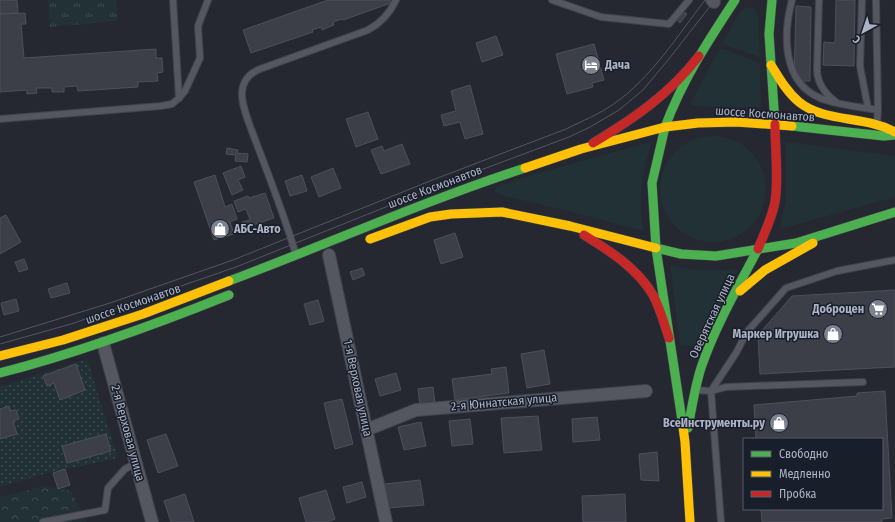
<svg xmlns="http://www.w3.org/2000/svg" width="895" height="522" viewBox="0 0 895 522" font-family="'Fira Sans Condensed',sans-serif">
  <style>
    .grass { fill: #223136 }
    .forest { fill: url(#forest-crowns) }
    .park { fill: url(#park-tufts) }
    .garden { fill: url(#garden-dots) }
    .building { fill: #3c3f48; stroke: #4c505a }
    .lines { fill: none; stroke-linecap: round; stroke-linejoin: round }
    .lane-casing { stroke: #41434a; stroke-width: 8 }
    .street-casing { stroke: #41434a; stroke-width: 14 }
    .fast-casing { stroke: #41434a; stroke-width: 10 }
    .slow-casing { stroke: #41434a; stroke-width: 10 }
    .jam-casing { stroke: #41434a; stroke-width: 10 }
    .lane { stroke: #545760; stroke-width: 6 }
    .street { stroke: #545760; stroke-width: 12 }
    .fast { stroke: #4caf50; stroke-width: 9 }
    .slow { stroke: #ffc107; stroke-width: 9 }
    .jam { stroke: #c62828; stroke-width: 9 }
    .tram { stroke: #53565d; stroke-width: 1 }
    .labels { text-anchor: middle; stroke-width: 3; stroke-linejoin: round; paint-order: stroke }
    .poi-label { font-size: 12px; font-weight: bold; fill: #adb3c4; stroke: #191e2b; text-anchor: end }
    .street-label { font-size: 12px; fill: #adb3c4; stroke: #191e2b }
  </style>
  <defs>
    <pattern id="forest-crowns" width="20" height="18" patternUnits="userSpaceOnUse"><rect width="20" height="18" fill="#223136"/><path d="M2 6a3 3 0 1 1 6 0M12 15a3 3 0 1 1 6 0" fill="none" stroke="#3f4c51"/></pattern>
    <pattern id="park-tufts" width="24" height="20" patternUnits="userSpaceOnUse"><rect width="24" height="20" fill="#223136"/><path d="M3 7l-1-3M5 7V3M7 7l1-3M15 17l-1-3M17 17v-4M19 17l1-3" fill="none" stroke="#3f4c51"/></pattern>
    <pattern id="garden-dots" width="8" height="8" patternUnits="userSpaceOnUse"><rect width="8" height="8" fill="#223136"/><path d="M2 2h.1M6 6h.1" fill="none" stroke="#3f4c51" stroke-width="1.8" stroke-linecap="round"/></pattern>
  </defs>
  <rect width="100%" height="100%" fill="#252831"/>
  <g class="grass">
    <polygon points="749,7 755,9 758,15 760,57 722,44 740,12 743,9"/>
    <polygon points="720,48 760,63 761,107 759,108 691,106 690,104"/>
    <circle cx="713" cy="189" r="53"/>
    <path d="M652,142C642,171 637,201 644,231L556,208L501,195L495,192L496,188L501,185C551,169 601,155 652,142Z"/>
    <polygon points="786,142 895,156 895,197 781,229 780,226 786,201"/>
    <path d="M670,265C692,271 714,271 738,269L699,347L680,345Z"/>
  </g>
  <polygon class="forest" points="45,486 71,491 87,522 0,522 0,497"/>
  <polygon class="park" points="48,0 116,0 118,21 50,27"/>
  <polygon class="garden" points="87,359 118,458 44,474 0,487 0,387"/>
  <g class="building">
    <polygon points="0,0 17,0 18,13 0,14"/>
    <polygon points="328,0 390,0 391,3 343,20 342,19 333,22 334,25 322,30 321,27 312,30 313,32 251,53 243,30"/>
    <polygon points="836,0 855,0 854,66 823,65 824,42 835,43"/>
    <polygon points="796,6 811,7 810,81 794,81"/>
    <polygon points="684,12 687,14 680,23 677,20"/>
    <polygon points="25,13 26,24 21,24 24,58 156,49 156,58 162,58 163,72 157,73 158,81 138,82 138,87 78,91 77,86 64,87 64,92 52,92 52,88 36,88 37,93 27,94 27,90 0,92 0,14"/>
    <polygon points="496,36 503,55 482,62 476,43"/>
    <polygon points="594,44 604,80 592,83 593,87 567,94 556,54"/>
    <polygon points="470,85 483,134 465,139 460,122 444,126 441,115 456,111 451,91"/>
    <polygon points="368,112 378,139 356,147 346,119"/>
    <polygon points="402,144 410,164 381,174 371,150 382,146 384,151"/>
    <polygon points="227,148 238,150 237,153 248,154 247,162 235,161 236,155 226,154"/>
    <polygon points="241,166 245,177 238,180 243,190 232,195 223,173"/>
    <polygon points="333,168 341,188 319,197 311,177"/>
    <polygon points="215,175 225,207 232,204 237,219 230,222 234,234 214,240 194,182"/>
    <polygon points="302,175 307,191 290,196 285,181"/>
    <polygon points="265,193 274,218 244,228 242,222 250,220 246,209 238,212 234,201 248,196 249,198"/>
    <polygon points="6,215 21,242 0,254 0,218"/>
    <polygon points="455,233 463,257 441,264 434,240"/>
    <polygon points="24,259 28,269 19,272 15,262"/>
    <polygon points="362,268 365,275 353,280 350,272"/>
    <polygon points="67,283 70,293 51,298 48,289"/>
    <polygon points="895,290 895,367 760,374 758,335 792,296"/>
    <polygon points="16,299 19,311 4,315 1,303"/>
    <polygon points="318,300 324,321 310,325 304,304"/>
    <polygon points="544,350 550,384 527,388 521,354"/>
    <polygon points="76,364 85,390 60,400 54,383 47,386 43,376"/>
    <polygon points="506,367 509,393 455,400 452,379 492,374 491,369"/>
    <polygon points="396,373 401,390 380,396 375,379"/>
    <polygon points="433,387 435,403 420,405 418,389"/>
    <polygon points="885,391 892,518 882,519 882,522 762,522 761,509 882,509 882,439 756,439 754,405 857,396 857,393"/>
    <polygon points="342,399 353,444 335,449 324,403"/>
    <polygon points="9,406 10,411 16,410 19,419 13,421 17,434 0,439 0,409"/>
    <polygon points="538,416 542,450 504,453 501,418"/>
    <polygon points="597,417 600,440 573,442 572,419"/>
    <polygon points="470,419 473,444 452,446 449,421"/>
    <polygon points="421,422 426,446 404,450 398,427"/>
    <polygon points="106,434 111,451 67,463 62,446"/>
    <polygon points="166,434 178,466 158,473 147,440"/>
    <polygon points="657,452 659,481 641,480 639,454"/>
    <polygon points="65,469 70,485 58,489 53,473"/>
    <polygon points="420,480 424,505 388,508 385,484"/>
    <polygon points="362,482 366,497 347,503 343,487"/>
    <polygon points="326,490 335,519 327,522 306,522 299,498"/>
    <polygon points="185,494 194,522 171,522 164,501"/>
    <polygon points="625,494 626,522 583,522 582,496"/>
  </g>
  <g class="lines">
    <defs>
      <g id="lane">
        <polyline points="173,0 179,98"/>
        <polyline points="552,0 601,17 669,24 689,0"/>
        <path d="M792,0C783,34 782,82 820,98C837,105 859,107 878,110L877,123"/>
        <path d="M819,0L817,71C818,84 824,93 835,101"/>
        <polyline points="862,0 860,66 868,108"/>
        <polyline points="876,0 878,110"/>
        <polyline points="0,119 161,106 172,104 179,98 185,91 200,58 198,26 208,0"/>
        <path d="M296,255C285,217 270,179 256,142C251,128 241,106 242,92C243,80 250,73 260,69L368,30C381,23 390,13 396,0"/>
        <polyline points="696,390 711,391 726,387 863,382"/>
        <polyline points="43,522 105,510 108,488 125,469 136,463"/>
        <polyline points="721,522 711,391 736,353 747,332 786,288 837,271 895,260"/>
      </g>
      <g id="street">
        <polyline points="712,0 714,2"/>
        <polyline points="329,255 386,522"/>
        <polyline points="103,343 152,522"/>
        <polyline points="366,430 416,410 646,391"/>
      </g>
      <g id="fast">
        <polyline points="772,0 769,34 775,124"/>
        <polyline points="792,126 884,136 895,135"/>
        <path d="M665,127C682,81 708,41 735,0"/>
        <polyline points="656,248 683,427"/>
        <polyline points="656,248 681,254 716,256 796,243 895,212"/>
        <polyline points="656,248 652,183 665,127"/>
        <path d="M229,281C328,244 424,201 525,168"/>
        <path d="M0,373C78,353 154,325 229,295"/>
        <path d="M688,428C692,407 695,385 702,365C716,325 738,287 758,249"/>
      </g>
      <g id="slow">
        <path d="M771,65C779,78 787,92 799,102C825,123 864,115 895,132"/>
        <polyline points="525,168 581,149 665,127 698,123 736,122 792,126"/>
        <polyline points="370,239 430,217 451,214 502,212 570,226 656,248"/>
        <polyline points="740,291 765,270 813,243"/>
        <polyline points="0,356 63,340 143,314 229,281"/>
        <polyline points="683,427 685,442 690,522"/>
      </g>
      <g id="jam">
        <path d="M593,143C633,119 670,94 699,56"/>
        <path d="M584,235C610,251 637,268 653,295C660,308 664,323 669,338"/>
        <path d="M758,249C764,234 772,218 775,202C779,177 775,150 775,124"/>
      </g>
    </defs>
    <use href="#lane" class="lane-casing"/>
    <use href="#street" class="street-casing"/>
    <use href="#fast" class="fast-casing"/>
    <use href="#slow" class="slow-casing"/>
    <use href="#jam" class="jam-casing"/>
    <use href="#lane" class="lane"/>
    <use href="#street" class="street"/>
    <use href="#fast" class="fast"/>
    <use href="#slow" class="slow"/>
    <use href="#jam" class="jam"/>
    <g class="tram">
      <path d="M0,337L110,303L233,260L435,179L566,129C582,121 600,114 615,103C650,79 679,34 705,0"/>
      <polyline points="0,344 71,324 236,267 438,186 569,137 590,127 619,110 643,90 668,60 715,0"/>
    </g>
  </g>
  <defs>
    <symbol id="hotel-disc" viewBox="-11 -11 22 22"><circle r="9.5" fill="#7d8291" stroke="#191e2b"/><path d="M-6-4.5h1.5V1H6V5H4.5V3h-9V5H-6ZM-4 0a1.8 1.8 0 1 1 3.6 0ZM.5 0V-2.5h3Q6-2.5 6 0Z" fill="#fff"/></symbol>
    <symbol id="shop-disc" viewBox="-11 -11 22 22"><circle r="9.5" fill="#7d8291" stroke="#191e2b"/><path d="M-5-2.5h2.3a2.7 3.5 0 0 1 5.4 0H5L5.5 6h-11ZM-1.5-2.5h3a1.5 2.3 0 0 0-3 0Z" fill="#fff"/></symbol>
    <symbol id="supermarket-disc" viewBox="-11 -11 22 22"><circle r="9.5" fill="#7d8291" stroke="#191e2b"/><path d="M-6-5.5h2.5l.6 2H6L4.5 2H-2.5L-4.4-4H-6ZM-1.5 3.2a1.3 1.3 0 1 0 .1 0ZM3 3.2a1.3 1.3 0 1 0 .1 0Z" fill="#fff"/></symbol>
  </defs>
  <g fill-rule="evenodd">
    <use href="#hotel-disc" x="580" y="54" width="22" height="22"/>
    <use href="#shop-disc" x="209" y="218" width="22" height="22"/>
    <use href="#supermarket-disc" x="867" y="298" width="22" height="22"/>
    <use href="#shop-disc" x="822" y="323" width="22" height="22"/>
    <use href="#shop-disc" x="768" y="412" width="22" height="22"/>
  </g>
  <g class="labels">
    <g class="poi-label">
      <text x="605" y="69" text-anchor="start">Дача</text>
      <text x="234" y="233" text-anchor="start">АБС-Авто</text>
      <text x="864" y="313">Доброцен</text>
      <text x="819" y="338">Маркер Игрушка</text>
      <text x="765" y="427">ВсеИнструменты.ру</text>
    </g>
    <g class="street-label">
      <text transform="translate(765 114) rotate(4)" y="4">шоссе Космонавтов</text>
      <text transform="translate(435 187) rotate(-21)" y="4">шоссе Космонавтов</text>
      <text transform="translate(133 304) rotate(-19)" y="4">шоссе Космонавтов</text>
      <text transform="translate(712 316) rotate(-65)" y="4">Оверятская улица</text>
      <text transform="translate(358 388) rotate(78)" y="4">1-я Верховая улица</text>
      <text transform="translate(504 402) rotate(-5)" y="4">2-я Юннатская улица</text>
      <text transform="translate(128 433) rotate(75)" y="4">2-я Верховая улица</text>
    </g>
  </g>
  <rect x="743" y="438" width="140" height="72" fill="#191e2b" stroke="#545a68"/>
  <rect x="751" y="451" width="20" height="6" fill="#4caf50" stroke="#545a68"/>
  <text x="779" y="458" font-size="12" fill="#adb3c4">Свободно</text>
  <rect x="751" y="471" width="20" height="6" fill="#ffc107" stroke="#545a68"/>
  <text x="779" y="478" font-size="12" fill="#adb3c4">Медленно</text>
  <rect x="751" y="491" width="20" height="6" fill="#c62828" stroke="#545a68"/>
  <text x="779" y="498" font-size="12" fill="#adb3c4">Пробка</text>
  <g transform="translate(863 32) rotate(220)" stroke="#191e2b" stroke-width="3" paint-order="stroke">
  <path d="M0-3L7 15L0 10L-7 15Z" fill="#adb3c4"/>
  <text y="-6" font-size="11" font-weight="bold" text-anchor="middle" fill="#adb3c4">С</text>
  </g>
</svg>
